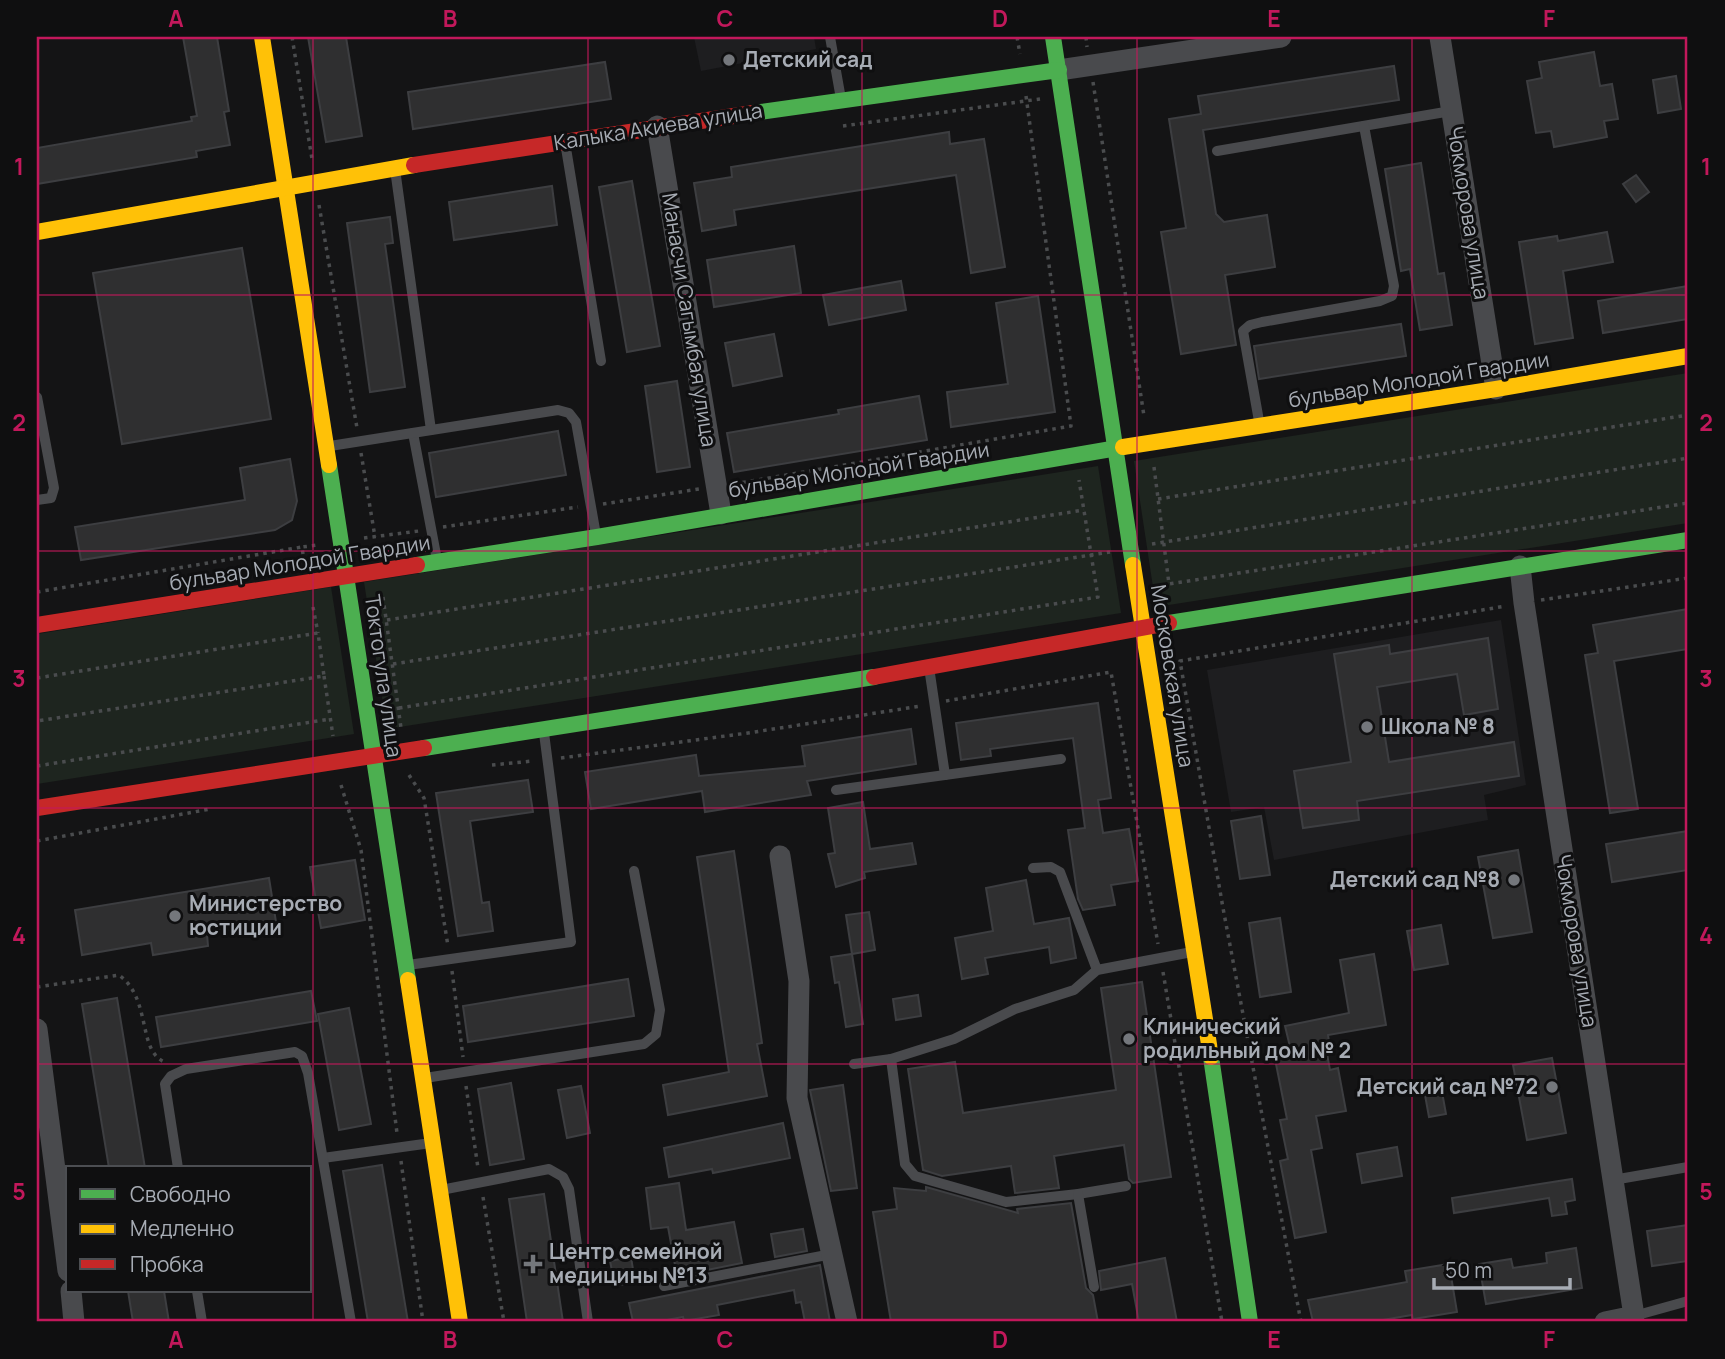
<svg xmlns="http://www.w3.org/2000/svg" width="1725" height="1359" viewBox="0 0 1725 1359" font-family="Manrope,sans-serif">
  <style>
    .built { fill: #1e1e20 }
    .green { fill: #1e251f }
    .building { fill: #2f2f30; stroke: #3d3e41; stroke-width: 2 }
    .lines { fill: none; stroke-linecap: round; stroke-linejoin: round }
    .path { stroke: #4a4c4e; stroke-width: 3.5; stroke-dasharray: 3.5 5; stroke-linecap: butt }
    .lane { stroke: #494a4d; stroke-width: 10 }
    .street { stroke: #494a4d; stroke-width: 21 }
    .fast { stroke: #4caf50; stroke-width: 16 }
    .slow { stroke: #ffc107; stroke-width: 16 }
    .jam { stroke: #c62828; stroke-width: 16 }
    .grid { fill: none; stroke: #c2185b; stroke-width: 2; stroke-opacity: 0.55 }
    .poi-dot { fill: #74777c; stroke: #0f0f10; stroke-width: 2.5 }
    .labels { text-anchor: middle; stroke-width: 6; stroke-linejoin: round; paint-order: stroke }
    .poi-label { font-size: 21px; font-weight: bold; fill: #a7acb4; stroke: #0f0f10; text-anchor: start }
    .street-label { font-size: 21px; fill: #a7acb4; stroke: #0f0f10 }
    .neatline { fill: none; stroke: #c2185b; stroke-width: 2.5 }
    .grid-label { font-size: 23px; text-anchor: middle; font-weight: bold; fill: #c2185b }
  </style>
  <rect width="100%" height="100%" fill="#141415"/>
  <g class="built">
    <polygon points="694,37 814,37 816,49 701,71"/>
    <polygon points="1501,620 1526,785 1484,795 1488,820 1274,860 1264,807 1231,812 1207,670"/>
  </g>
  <g class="green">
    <polygon points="1688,373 1688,523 1156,607 1134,461"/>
    <polygon points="1098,466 1121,613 387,729 364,582"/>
    <polygon points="331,587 354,734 37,784 37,634"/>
  </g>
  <g class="building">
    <polygon points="183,37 217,37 229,111 224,112 230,145 196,151 197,157 37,184 37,148 192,121 191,117 197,116"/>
    <polygon points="308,37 346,37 362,136 326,142"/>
    <polygon points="1594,52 1600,86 1612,84 1618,119 1604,121 1607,137 1554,147 1551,131 1536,133 1527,81 1542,78 1539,62"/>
    <polygon points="605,62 611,99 413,129 408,92"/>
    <polygon points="1394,66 1399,100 1203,130 1216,214 1224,222 1267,215 1275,267 1225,275 1236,345 1181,354 1161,232 1186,228 1169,119 1201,114 1198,96"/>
    <polygon points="1676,76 1681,109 1658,113 1653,80"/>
    <polygon points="949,132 950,144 984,139 1005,267 971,273 956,175 734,210 736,225 702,231 694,183 732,177 731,167"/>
    <polygon points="1421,163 1438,274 1444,273 1452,325 1420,330 1410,269 1401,271 1385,169"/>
    <polygon points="1636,175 1649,192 1636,202 1623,184"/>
    <polygon points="632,181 660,346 627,352 599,187"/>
    <polygon points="552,186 557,225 454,240 449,202"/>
    <polygon points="390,217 393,243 385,244 405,387 370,392 347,223"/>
    <polygon points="1607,232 1613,262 1563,271 1573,338 1535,344 1519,242 1557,236 1558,241"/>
    <polygon points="794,246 801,293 714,307 707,260"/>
    <polygon points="242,248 271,419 122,444 93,273"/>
    <polygon points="901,281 906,310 829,325 823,295"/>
    <polygon points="1688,286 1688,319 1603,333 1598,301"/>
    <polygon points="1038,296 1055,412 951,427 947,392 1008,384 996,303"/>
    <polygon points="1401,324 1406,356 1259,379 1254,346"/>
    <polygon points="774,334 782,376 733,386 725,343"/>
    <polygon points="677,381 690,467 657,472 645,386"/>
    <polygon points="919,396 927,440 734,472 727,433 839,414 838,410"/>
    <polygon points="558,431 566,475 436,497 429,453"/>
    <polygon points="290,459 297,501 292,520 275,530 81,560 75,527 245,500 240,468"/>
    <polygon points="1688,609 1688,649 1614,661 1638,809 1610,813 1585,655 1598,653 1593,625"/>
    <polygon points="1488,638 1498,709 1464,715 1457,674 1377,687 1389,762 1514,742 1519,776 1357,801 1359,820 1303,828 1294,771 1351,762 1334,654 1389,645 1390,654"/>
    <polygon points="1098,703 1111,798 1098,800 1103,833 1129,829 1138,881 1111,885 1115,905 1083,910 1078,899 1068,830 1085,828 1073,738 990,749 991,756 961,760 956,723"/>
    <polygon points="911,729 916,764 807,781 811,795 705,812 702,791 591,809 585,772 696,755 699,776 805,766 802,746"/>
    <polygon points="528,780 533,812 470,821 482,903 489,902 493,931 458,936 436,793"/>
    <polygon points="863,802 870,849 912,843 916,864 864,872 865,878 836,887 828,854 835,853 828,808"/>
    <polygon points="1261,816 1270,875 1240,879 1231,821"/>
    <polygon points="1688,831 1688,870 1612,882 1606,844"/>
    <polygon points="1518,850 1532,932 1493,938 1478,857"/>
    <polygon points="734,851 762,1043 757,1044 767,1096 668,1115 663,1085 729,1072 697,857"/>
    <polygon points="355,860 365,920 321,928 310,867"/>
    <polygon points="269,878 276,922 207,934 208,946 153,955 151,943 82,955 75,910"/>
    <polygon points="1026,880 1034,924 1069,918 1076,958 1051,963 1049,947 985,958 988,974 962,979 955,938 993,931 986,888"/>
    <polygon points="869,912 875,950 852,954 846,915"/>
    <polygon points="1280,918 1291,992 1260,997 1249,923"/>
    <polygon points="1441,925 1448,964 1414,970 1407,931"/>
    <polygon points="852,954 863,1024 846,1027 839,982 835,983 831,957"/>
    <polygon points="1374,954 1386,1025 1328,1035 1329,1042 1325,1043 1330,1070 1338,1068 1346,1111 1316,1116 1322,1148 1311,1150 1326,1232 1295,1238 1280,1161 1288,1159 1280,1120 1287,1119 1274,1054 1291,1051 1285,1026 1349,1013 1340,960"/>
    <polygon points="628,979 634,1016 468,1042 463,1006"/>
    <polygon points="1142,982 1171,1177 1133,1183 1129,1179 1124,1145 1054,1156 1059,1188 1015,1193 1011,1166 942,1176 923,1170 908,1069 955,1062 963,1113 1116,1090 1101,988"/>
    <polygon points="311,991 317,1021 161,1047 156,1017"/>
    <polygon points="918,995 921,1016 896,1020 893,999"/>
    <polygon points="117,998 145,1168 109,1168 82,1004"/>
    <polygon points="349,1008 371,1124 339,1130 318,1014"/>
    <polygon points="1552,1058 1566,1133 1527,1140 1513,1065"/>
    <polygon points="511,1083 524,1159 490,1165 478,1089"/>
    <polygon points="843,1085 857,1188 831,1191 810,1090"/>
    <polygon points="581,1086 590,1133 567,1138 558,1090"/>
    <polygon points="1442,1092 1446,1114 1429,1117 1425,1095"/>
    <polygon points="783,1123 790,1158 713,1173 712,1169 669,1177 664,1148"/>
    <polygon points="1397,1147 1402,1176 1362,1183 1357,1154"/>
    <polygon points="382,1165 408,1322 368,1322 343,1171"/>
    <polygon points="1572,1179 1575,1200 1565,1202 1567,1214 1552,1216 1549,1198 1454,1213 1452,1198"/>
    <polygon points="679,1183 686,1230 734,1222 742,1263 677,1276 668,1227 651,1229 646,1188"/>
    <polygon points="926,1187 1018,1213 1017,1209 1071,1203 1086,1288 1093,1295 1098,1322 891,1322 873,1212 897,1209 894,1188 926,1191"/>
    <polygon points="544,1194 563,1322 527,1322 509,1199"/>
    <polygon points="1688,1225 1688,1261 1652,1266 1647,1231"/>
    <polygon points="803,1229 807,1251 775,1257 771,1234"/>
    <polygon points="1576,1248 1582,1288 1486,1304 1479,1264 1511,1259 1513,1268 1547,1263 1546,1253"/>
    <polygon points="631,1257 635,1282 615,1286 610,1261"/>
    <polygon points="1165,1258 1177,1322 1139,1322 1132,1284 1101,1290 1099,1271"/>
    <polygon points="1449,1264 1457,1312 1413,1319 1412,1315 1371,1322 1313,1322 1308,1300 1407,1282 1405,1271"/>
    <polygon points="820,1265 830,1322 805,1322 801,1302 796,1303 794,1290 717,1305 719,1315 684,1321 683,1317 656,1322 633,1322 629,1303"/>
    <polygon points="128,1291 164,1291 169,1322 133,1322"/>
  </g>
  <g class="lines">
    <g class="path">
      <polyline points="292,37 312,159"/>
      <polyline points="1017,37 1020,54"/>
      <polyline points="1086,37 1087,47"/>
      <polyline points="1093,82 1144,416"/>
      <polyline points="843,126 1040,99"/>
      <polyline points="319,205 357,428"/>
      <polyline points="361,453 375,537"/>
      <polyline points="1154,467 1169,584 1688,503"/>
      <polyline points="734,484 1071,426 1026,96"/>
      <polyline points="1158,499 1688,415"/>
      <polyline points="603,504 699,489"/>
      <polyline points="443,527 578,507"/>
      <polyline points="364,538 419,531"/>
      <polyline points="1152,544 1688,458"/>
      <polyline points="303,554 302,547 318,545"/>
      <polyline points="37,592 302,547"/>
      <polyline points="383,597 401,728"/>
      <polyline points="1541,600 1688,578"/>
      <polyline points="313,607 318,633"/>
      <polyline points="387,620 1084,510"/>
      <polyline points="393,664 1110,552"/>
      <polyline points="324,676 333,736"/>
      <polyline points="37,678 318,633 324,676 37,721"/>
      <polyline points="946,701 1111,672 1158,944"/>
      <polyline points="399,708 1098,597 1079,480"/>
      <polyline points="561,758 748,733 921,706"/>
      <polyline points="492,765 533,761"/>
      <polyline points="37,766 330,719"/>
      <polyline points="409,775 424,798 448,946"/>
      <polyline points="341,785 361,850 397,1133"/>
      <polyline points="37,841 210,809"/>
      <polyline points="452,971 463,1057"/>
      <polyline points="1163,972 1222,1322"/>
      <path d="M37,987L119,975C153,1000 136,1053 167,1063"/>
      <polyline points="466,1086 478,1168"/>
      <polyline points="401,1161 423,1322"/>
      <polyline points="483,1197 504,1322"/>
      <polyline points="1301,1322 1223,908 1180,661 1506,606"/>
    </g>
    <g class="lane">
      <polyline points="830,37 841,99"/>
      <polyline points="565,142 601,361"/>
      <polyline points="1217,151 1451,111"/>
      <polyline points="395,169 431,430"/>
      <polyline points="37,397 54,488 51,498 37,500"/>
      <polyline points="1259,421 1243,331 1250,325 1262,322 1380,301 1392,296 1394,286 1364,126"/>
      <polyline points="413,433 437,560"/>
      <polyline points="330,446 558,410 569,413 576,422 596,535"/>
      <polyline points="930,674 945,775"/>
      <polyline points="836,790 1061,759"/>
      <polyline points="1033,868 1051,867 1060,872 1097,970"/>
      <polyline points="408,965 571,942 544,733"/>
      <polyline points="891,1059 905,1164 915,1176 1006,1202 1078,1194 1126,1186"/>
      <polyline points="854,1064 891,1059 954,1039 1015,1009 1074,990 1097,970 1192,952"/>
      <polyline points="425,1078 644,1044 656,1034 660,1010 634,871"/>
      <polyline points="323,1158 431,1143"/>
      <polyline points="178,1168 165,1084 171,1076 186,1069 295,1052 302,1056 308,1073 351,1322"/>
      <polyline points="1613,1180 1688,1167"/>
      <polyline points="441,1190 549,1169 563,1177 569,1189 588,1322"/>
      <polyline points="1078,1194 1094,1287"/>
      <polyline points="664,1286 832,1254"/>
      <polyline points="197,1291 202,1322"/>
      <polyline points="1634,1316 1688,1301"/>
    </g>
    <g class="street">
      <polyline points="1440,37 1496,389"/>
      <polyline points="1059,70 1281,37"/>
      <polyline points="657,126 721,514"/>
      <polyline points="1520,566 1524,603 1634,1316 1605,1322"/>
      <polyline points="780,856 799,981 797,1098 847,1322"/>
      <polyline points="37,1029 68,1271"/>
      <polyline points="71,1291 74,1322"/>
    </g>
    <g class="fast">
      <polyline points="1053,37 1133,565"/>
      <polyline points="753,113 1059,70"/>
      <polyline points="329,465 408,980"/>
      <polyline points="417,565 597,537 1123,447"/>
      <polyline points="1169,623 1688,540"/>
      <polyline points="424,748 874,677"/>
      <polyline points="1211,1057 1250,1322"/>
    </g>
    <g class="slow">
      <polyline points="262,37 329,465"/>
      <polyline points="37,232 414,165"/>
      <polyline points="1123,447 1496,389 1688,356"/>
      <polyline points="1133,565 1211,1057"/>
      <polyline points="408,980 460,1322"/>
    </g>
    <g class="jam">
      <polyline points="414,165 753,113"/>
      <polyline points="37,625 417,565"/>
      <polyline points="874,677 1169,623"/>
      <polyline points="37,808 424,748"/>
    </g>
  </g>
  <path class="grid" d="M313,37V1322M588,37V1322M862,37V1322M1137,37V1322M1412,37V1322M37,295H1688M37,551H1688M37,808H1688M37,1064H1688"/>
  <g class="poi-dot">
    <circle cx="729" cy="60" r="7"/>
    <circle cx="1367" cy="727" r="7"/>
    <circle cx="1514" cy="880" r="7"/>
    <circle cx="175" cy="916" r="7"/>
    <circle cx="1129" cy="1039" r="7"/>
    <circle cx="1552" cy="1087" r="7"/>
    <path d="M529.5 1253.5h7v7h7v7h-7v7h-7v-7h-7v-7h7z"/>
  </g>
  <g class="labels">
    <g class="poi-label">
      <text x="743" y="67">Детский сад</text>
      <text x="1381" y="734">Школа № 8</text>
      <text x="1500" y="887" text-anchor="end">Детский сад №8</text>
      <text x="189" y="911">Министерство<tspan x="189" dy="24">юстиции</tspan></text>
      <text x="1143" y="1034">Клинический<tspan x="1143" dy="24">родильный дом № 2</tspan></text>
      <text x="1538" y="1094" text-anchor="end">Детский сад №72</text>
      <text x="549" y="1259">Центр семейной<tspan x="549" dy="24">медицины №13</tspan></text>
    </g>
    <g class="street-label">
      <text transform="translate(658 127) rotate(-9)" y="7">Калыка Акиева улица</text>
      <text transform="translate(1468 213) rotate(81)" y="7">Чокморова улица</text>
      <text transform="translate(689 320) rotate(81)" y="7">Манасчи Сагымбая улица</text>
      <text transform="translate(1419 380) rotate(-9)" y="7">бульвар Молодой Гвардии</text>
      <text transform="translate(859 470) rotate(-9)" y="7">бульвар Молодой Гвардии</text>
      <text transform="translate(300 563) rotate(-9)" y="7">бульвар Молодой Гвардии</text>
      <text transform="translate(383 676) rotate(82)" y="7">Токтогула улица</text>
      <text transform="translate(1172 676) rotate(81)" y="7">Московская улица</text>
      <text transform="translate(1576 941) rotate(81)" y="7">Чокморова улица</text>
    </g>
  </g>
  <rect width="1725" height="1359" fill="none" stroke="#0f0f10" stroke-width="77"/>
  <rect x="66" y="1166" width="245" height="126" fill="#0f0f10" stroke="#4c4e52" stroke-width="2"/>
  <rect x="80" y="1189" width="35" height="10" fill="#4caf50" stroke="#4c4e52" stroke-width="2"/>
  <text x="130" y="1202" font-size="21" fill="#a7acb4">Свободно</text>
  <rect x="80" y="1224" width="35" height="10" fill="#ffc107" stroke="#4c4e52" stroke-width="2"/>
  <text x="130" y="1236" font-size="21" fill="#a7acb4">Медленно</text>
  <rect x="80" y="1259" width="35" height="10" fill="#c62828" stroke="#4c4e52" stroke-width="2"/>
  <text x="130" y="1272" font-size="21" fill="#a7acb4">Пробка</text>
  <path d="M1434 1278v10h136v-10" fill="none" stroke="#a7acb4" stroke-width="3.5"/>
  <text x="1445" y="1278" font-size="21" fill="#a7acb4" stroke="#0f0f10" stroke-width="5" paint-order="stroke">50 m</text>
  <rect x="38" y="38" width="1648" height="1282" class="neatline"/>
  <g class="grid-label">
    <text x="176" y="27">A</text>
    <text x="450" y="27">B</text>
    <text x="725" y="27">C</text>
    <text x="1000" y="27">D</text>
    <text x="1274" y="27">E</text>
    <text x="1549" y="27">F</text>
    <text x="19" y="175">1</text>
    <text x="1706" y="175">1</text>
    <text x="19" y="431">2</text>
    <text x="1706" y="431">2</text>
    <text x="19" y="687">3</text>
    <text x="1706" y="687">3</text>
    <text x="19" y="944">4</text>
    <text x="1706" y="944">4</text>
    <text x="19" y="1200">5</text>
    <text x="1706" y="1200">5</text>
    <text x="176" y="1348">A</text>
    <text x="450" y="1348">B</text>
    <text x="725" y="1348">C</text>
    <text x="1000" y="1348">D</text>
    <text x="1274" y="1348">E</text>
    <text x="1549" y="1348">F</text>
  </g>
</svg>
